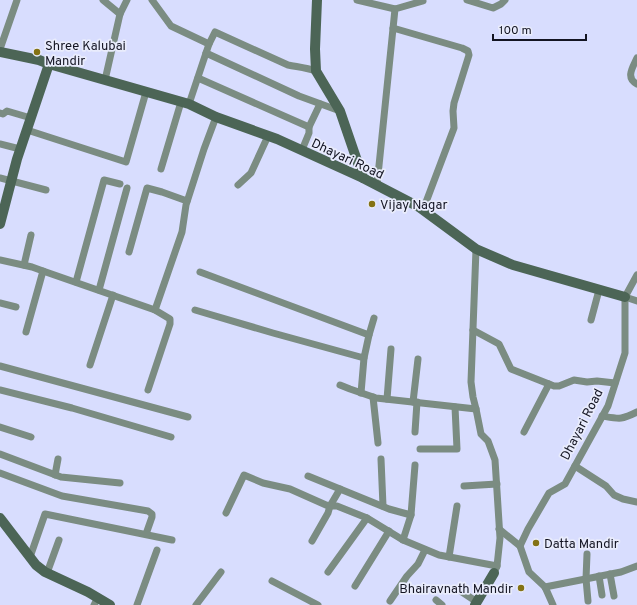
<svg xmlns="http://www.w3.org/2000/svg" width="637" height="605" viewBox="0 0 637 605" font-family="Overpass,sans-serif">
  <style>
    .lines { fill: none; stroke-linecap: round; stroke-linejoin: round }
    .street { stroke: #7b8c82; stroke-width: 7 }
    .secondary { stroke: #4c6556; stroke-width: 10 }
    .poi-dot { fill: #847214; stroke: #e9ecfc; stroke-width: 1.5 }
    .labels { text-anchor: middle; stroke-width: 3.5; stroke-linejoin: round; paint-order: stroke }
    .poi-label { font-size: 13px; fill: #131422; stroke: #e9ecfc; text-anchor: start }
    .street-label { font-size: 13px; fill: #131422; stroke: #e9ecfc }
  </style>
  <rect width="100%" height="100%" fill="#d8ddfe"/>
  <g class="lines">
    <g class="street">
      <polyline points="103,0 120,14"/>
      <polyline points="152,0 171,26 209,44"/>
      <polyline points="357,0 395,9"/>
      <polyline points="467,0 493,8 501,4 505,0"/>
      <polyline points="393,28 462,48 468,51 469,55 454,103 453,111 454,128 423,210"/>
      <polyline points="0,49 17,0"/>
      <polyline points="206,53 299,96 340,111"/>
      <path d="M637,58C633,67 625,78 637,84"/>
      <polyline points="198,78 309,127"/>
      <polyline points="105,80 120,14 127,0"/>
      <path d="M189,104L209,44L215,32L288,65C298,67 307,68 316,71"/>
      <polyline points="0,113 3,114 7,111 31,118"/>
      <polyline points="27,130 126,162 146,92"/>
      <polyline points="0,144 20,149"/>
      <polyline points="302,150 309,133 309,127 320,104"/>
      <polyline points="161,169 181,102"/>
      <polyline points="0,178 46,190"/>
      <polyline points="238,185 251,173 268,136"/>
      <polyline points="377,185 395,9 423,1 422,0"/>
      <polyline points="476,249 471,382 473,397 476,409 481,434 488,441 495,460 500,538 497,566 494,573"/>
      <polyline points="129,252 147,188 162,192 187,201"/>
      <polyline points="0,260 32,267 43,271 155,310 170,319 170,324 148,390"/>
      <polyline points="24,265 31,235"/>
      <polyline points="76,282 104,180 120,184"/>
      <polyline points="99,290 127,188"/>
      <polyline points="625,297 637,301"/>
      <polyline points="0,303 16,307"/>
      <polyline points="155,310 182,232 186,205 204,149 216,117"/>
      <polyline points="195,310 273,333 364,358 369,335 200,272"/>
      <polyline points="591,320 599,290"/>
      <polyline points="473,330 499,344 511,369 554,386 559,386 574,380 587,382 597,381 615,383"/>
      <polyline points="26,332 43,271"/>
      <polyline points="369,335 374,318"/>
      <polyline points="90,365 113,295"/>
      <polyline points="0,366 188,417"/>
      <polyline points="340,385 350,389 376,398 476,409"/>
      <polyline points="0,390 72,408 171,437"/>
      <polyline points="361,393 364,358"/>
      <polyline points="373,397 378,443"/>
      <polyline points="387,399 391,349"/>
      <polyline points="413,402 418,359"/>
      <path d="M602,416C620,419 621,420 637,412"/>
      <polyline points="0,427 31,437"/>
      <polyline points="415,432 417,402"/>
      <polyline points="524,432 549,384"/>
      <polyline points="420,449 457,449 455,407"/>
      <polyline points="0,454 61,477 120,483"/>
      <polyline points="381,459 383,506"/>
      <polyline points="575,466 606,486 614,495 623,499 637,502"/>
      <polyline points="0,473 62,496 148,511 152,514 152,517 146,534"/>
      <polyline points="55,475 58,459"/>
      <polyline points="308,476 340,489"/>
      <polyline points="464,486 497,484"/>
      <polyline points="226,513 244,475 263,483 290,489 326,505 330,506 337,506 367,518 403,540 439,555 497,566"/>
      <polyline points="499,529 520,546"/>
      <polyline points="403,540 411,515"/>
      <polyline points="312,541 328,513 330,506 340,489 389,509 411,515 415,465"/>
      <polyline points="587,554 586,579 588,601"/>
      <polyline points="30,557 45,514 172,540"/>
      <polyline points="449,557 457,506"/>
      <polyline points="328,572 367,518"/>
      <polyline points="47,573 59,540"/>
      <polyline points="610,574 614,596"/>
      <polyline points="599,576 602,595"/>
      <polyline points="272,581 318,605"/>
      <polyline points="355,586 389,531"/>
      <polyline points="545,587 621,572 637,566"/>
      <polyline points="462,592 477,602"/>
      <polyline points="436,600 442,605"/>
      <polyline points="390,601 407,576 418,564 425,550"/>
      <polyline points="94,605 98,597"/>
      <polyline points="137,605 157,550"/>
      <polyline points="196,605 221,572"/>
      <polyline points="553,605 545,587 529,572 520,546 528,529 549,493 565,484 608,406 625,353 625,297 637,275"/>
    </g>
    <g class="secondary">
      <polyline points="317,0 315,49 316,71 340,111 363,178"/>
      <polyline points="0,52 39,60 49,64 189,104 216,117 277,139 363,178 419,207 476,249 513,265 625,297"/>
      <polyline points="0,224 17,159 49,64"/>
      <polyline points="0,518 36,565 45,572 88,592 110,605"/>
      <polyline points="475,605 494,573"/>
    </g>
  </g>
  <g class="poi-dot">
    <circle cx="37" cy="52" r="4"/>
    <circle cx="372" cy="204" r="4"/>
    <circle cx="536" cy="543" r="4"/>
    <circle cx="521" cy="588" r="4"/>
  </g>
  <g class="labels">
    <g class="poi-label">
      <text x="45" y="50">Shree Kalubai<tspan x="45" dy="15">Mandir</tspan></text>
      <text x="380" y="209">Vijay Nagar</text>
      <text x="544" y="548">Datta Mandir</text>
      <text x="513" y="593" text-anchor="end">Bhairavnath Mandir</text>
    </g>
    <g class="street-label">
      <text transform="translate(348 158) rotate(25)" y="5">Dhayari Road</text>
      <text transform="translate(581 424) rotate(-63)" y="5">Dhayari Road</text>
    </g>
  </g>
  <path d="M493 34v6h93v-6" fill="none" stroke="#131422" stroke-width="2"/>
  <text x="499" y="34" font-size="12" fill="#131422" stroke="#e9ecfc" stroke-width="3" paint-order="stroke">100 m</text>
</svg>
